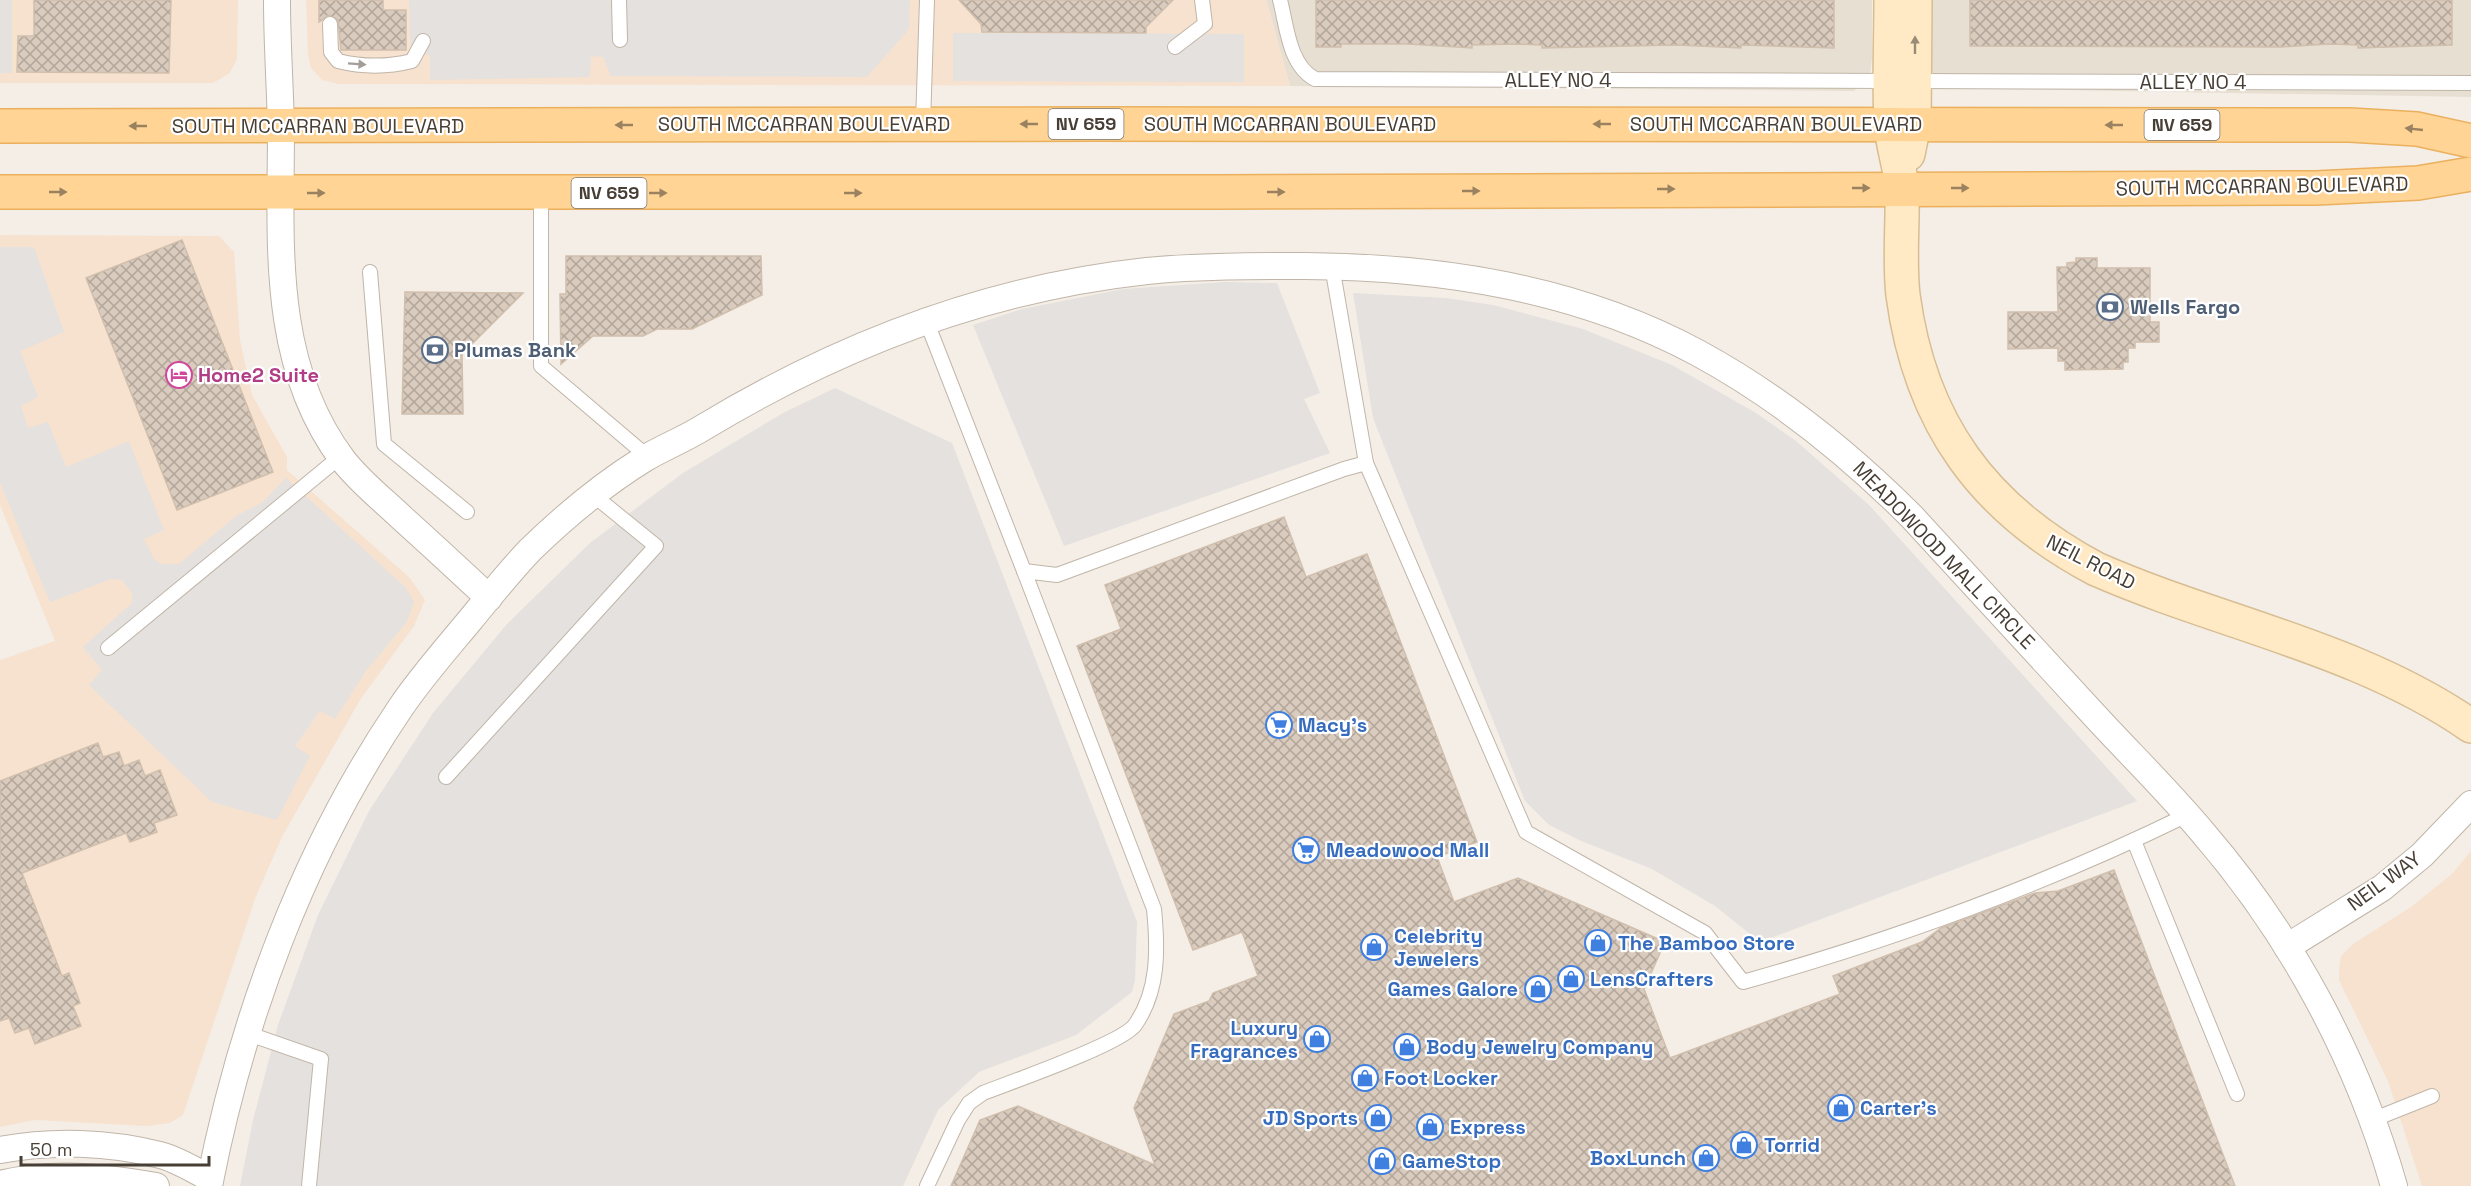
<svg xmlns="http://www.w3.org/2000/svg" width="2471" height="1186" viewBox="0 0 2471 1186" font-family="'Space Grotesk',sans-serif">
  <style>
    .residential { fill: #e8dfd3 }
    .commercial { fill: #f7e2cf }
    .parking { fill: #e4e1de }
    .building { fill: url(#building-cross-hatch); stroke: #d1bfad; stroke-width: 1.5 }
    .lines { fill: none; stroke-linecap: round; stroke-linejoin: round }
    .lane-casing { stroke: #c0b5a8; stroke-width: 16 }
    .street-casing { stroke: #c0b5a8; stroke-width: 28 }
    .secondary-casing { stroke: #d7bd93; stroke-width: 36 }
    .primary-casing { stroke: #ebb05d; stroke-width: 36 }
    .lane { stroke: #fff; stroke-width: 14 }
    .street { stroke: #fff; stroke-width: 26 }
    .secondary { stroke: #ffeac5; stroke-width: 33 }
    .primary { stroke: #ffd494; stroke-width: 33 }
    .oneway { fill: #9a8b76 }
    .oneway2 { fill: #a39e9a }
    .oneway3 { fill: #9a8260 }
    .labels { text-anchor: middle; stroke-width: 4.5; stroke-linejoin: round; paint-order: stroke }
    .shield { fill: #fff; stroke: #7e7872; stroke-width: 1.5 }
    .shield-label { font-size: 18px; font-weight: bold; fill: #473e35 }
    .street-label { font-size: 20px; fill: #473e35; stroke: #fff }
    .service-label { font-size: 20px; font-weight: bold; fill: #4e5e75; stroke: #fff; text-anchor: start }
    .hotel-label { font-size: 20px; font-weight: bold; fill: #b23c85; stroke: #fff; text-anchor: start }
    .shop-label { font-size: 20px; font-weight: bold; fill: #366cbe; stroke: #fff; text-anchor: start }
  </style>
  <defs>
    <pattern id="building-cross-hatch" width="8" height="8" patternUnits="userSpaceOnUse" patternTransform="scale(1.5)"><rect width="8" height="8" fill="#d9cbbd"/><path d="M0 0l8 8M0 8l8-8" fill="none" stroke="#b2a69a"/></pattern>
  </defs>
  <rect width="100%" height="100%" fill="#f4eee6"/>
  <g class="residential">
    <polygon points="1266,0 1872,0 1872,58 1870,75 1854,91 1290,86"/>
    <polygon points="1931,0 2471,0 2471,97 1941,88 1934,78 1931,66"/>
  </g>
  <g class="commercial">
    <polygon points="0,0 238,0 237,59 230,73 213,83 0,83"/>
    <polygon points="306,0 1266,0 1290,86 339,84 322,80 311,68 308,55"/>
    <polygon points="0,235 219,236 234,252 240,340 252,395 287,457 287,470 410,578 425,600 414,626 360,700 283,835 256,896 183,1115 170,1123 147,1126 35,1120 0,1127 0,660 55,641 0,505"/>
    <polygon points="2471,851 2471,1186 2422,1186 2388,1081 2339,980 2339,970 2341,956 2353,944 2411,907 2452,874"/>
  </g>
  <g class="parking">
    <rect x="0" y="0" width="12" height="73"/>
    <polygon points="409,0 910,0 909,29 867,77 611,76 603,57 591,56 590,77 430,80 430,56 410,44"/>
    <polygon points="953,33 1244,34 1244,82 953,81"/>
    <polygon points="0,247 34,247 64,332 20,351 38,397 21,406 28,428 48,422 66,467 129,441 164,530 144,539 154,559 161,564 179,564 236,516 263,502 286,478 406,588 414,602 406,623 366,671 335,719 320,711 295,746 310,756 277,820 212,802 89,685 102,670 83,647 132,603 132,593 122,580 111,579 50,602 0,483"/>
    <polygon points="1225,282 1277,283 1320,393 1304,399 1330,453 1064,546 973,325 1022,309 1123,289"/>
    <polygon points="1353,293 1446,298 1493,305 1583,329 1672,365 1756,413 1796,441 1869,505 2137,801 1760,942 1715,906 1652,869 1579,840 1549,825 1525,801 1373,418"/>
    <polygon points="835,388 952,443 1137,922 1135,980 1132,992 1076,1035 979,1072 938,1110 903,1186 240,1186 253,1120 278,1025 318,915 369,811 433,713 507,624 590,543 683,473 783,413"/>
  </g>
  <g class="building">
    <polygon points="34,0 171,0 169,73 17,72 18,36 34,36"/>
    <polygon points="319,0 383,0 383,10 406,10 406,50 341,50 338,20 329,15 319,22"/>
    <polygon points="959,0 1173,0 1146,27 1146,33 982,32 981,24"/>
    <polygon points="1316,0 1834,0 1834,48 1741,45 1741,48 1677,45 1542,48 1542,45 1515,44 1472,45 1472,48 1408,44 1341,44 1341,47 1316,47"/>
    <polygon points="1970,0 2452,0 2452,45 2358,48 2358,45 2329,44 2280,47 1970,46"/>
    <polygon points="182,240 273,472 177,510 86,278"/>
    <polygon points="566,256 761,256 762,295 692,329 657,329 643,336 593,336 561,364 560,294 566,294"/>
    <polygon points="2076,258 2097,258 2097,268 2150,268 2150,322 2159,322 2159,342 2135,342 2135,348 2128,348 2128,362 2123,362 2123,369 2065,370 2065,361 2058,361 2058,348 2008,349 2008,312 2058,312 2057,267 2067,267 2067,263 2076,262"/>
    <polygon points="405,292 523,293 462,354 463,414 402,414"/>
    <polygon points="1284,517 1306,577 1367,554 1477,842 1437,857 1454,902 1518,878 1665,942 1644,989 1670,1058 1840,994 1833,976 1922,942 1941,928 2035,893 2058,891 2114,870 2235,1186 951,1186 980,1120 1018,1106 1155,1165 1134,1108 1174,1014 1209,1001 1213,993 1258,976 1242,932 1193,950 1077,646 1121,629 1105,585"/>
    <polygon points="98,743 103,757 119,752 124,766 139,760 145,776 160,770 177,815 154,823 157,832 130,842 126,833 22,873 62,976 69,973 80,1003 73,1006 81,1026 35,1044 29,1028 15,1033 9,1018 0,1021 0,781"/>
  </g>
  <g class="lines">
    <defs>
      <g id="lane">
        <polyline points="619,0 620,40"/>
        <path d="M1280,0C1287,27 1289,65 1315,79L1891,81"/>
        <path d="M330,24L331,52L338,61C362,67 388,67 412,61L423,41"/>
        <polyline points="1175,47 1205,24 1202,0"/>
        <polyline points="1915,81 2471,83"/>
        <polyline points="923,124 927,0"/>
        <polyline points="541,193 541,366 648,457"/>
        <polyline points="1332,266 1366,463"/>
        <polyline points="370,272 384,444 467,512"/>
        <polyline points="926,320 1024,571"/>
        <polyline points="108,648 341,456"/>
        <polyline points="446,777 656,546 592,494"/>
        <polyline points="2134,841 2237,1094"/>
        <polyline points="246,1033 321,1059 309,1186"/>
        <polyline points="2372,1120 2432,1096"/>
        <path d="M927,1186L958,1120L969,1103L983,1093C1011,1082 1121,1044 1135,1025C1159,991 1158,949 1154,909L1024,571L1057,575L1344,469L1366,463L1526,832L1705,933L1743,982C1896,939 2044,885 2187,815"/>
      </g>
      <g id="street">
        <path d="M277,0C277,43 280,85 281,127C281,242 270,363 343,460C360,482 382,499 402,518C431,544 460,571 489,598"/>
        <polyline points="2287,947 2382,888 2422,855 2471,804"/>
        <path d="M0,1150C52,1140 109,1142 160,1155C177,1159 195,1171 210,1178"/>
        <path d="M0,1184C53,1171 103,1177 156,1186"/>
        <path d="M209,1186C242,1017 304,850 401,707C422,676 447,648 471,619C490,596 509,572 530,550C565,516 602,485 644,459C664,447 685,439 704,427C840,345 989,288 1147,271C1200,266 1253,266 1305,266C1441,267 1577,288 1698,353C1779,397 1847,452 1912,517C1973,584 2035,650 2096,717C2132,756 2170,793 2204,834C2291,935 2357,1057 2394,1186"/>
      </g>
      <g id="secondary">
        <path d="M1891,0C1891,41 1889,82 1891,123C1892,146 1901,168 1902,190C1903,225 1899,261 1903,295C1920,423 1983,509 2096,569C2219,623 2359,648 2471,726"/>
        <polyline points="1908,154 1914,124 1915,0"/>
      </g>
      <g id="primary">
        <polyline points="0,126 1091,124 2350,125 2417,129 2471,141"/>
        <polyline points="0,192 1218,192 2316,188 2418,183 2471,174"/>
      </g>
    </defs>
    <use href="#lane" class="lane-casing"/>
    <use href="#street" class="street-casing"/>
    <use href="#secondary" class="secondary-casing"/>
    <use href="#primary" class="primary-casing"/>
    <use href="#lane" class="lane"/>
    <use href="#street" class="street"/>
    <use href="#secondary" class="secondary"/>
    <use href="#primary" class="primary"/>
  </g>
  <defs><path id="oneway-solid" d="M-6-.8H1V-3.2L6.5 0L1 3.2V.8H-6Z" transform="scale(1.5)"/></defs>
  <use class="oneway" href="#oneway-solid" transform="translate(1915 45) rotate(-90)"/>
  <use class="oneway2" href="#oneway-solid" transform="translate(357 64) rotate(4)"/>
  <g class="oneway3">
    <use href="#oneway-solid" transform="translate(1029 124) rotate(180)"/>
    <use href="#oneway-solid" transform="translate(1602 124) rotate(-180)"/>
    <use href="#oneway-solid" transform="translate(624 125) rotate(180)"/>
    <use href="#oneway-solid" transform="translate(2114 125) rotate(-180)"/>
    <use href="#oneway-solid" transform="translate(138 126) rotate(180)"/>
    <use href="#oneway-solid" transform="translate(2414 129) rotate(-174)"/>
    <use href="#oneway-solid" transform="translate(1861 188)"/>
    <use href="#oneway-solid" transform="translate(1960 188)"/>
    <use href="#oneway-solid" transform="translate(1666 189)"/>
    <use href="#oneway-solid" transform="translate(1471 191)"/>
    <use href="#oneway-solid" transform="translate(58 192)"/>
    <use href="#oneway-solid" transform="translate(1276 192)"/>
    <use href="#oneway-solid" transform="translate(316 193)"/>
    <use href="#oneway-solid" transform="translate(658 193)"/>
    <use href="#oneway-solid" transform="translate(853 193)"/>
  </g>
  <defs>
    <symbol id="bank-ring" viewBox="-11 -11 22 22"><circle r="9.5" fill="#fff" stroke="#5c6f8a" stroke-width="1.5"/><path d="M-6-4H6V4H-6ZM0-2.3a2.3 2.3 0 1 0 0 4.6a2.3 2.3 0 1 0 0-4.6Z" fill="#5c6f8a"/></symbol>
    <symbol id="hotel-ring" viewBox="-11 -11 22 22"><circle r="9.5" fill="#fff" stroke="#d1479c" stroke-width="1.5"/><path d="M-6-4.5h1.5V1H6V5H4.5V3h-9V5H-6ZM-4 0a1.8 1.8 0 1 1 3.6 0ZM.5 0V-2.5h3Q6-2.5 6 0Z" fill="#d1479c"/></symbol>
    <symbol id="supermarket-ring" viewBox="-11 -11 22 22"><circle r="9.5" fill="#fff" stroke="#3f7fe0" stroke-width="1.5"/><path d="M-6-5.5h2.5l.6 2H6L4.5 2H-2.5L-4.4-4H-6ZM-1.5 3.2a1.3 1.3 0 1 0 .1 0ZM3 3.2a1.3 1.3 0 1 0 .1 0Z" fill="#3f7fe0"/></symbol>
    <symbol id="shop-ring" viewBox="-11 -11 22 22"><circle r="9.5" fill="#fff" stroke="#3f7fe0" stroke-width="1.5"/><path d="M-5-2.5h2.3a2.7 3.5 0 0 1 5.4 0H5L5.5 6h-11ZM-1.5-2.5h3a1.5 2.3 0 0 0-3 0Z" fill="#3f7fe0"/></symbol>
  </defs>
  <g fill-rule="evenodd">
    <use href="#bank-ring" x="2095" y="292" width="30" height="30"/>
    <use href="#bank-ring" x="420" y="335" width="30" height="30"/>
    <use href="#hotel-ring" x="164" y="360" width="30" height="30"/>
    <use href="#supermarket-ring" x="1264" y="710" width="30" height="30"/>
    <use href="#supermarket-ring" x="1291" y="835" width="30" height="30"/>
    <use href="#shop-ring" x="1583" y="928" width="30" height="30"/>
    <use href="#shop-ring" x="1359" y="932" width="30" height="30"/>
    <use href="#shop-ring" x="1556" y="964" width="30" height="30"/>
    <use href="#shop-ring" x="1523" y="974" width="30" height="30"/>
    <use href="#shop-ring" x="1302" y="1024" width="30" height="30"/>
    <use href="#shop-ring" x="1392" y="1032" width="30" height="30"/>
    <use href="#shop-ring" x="1350" y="1063" width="30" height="30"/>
    <use href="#shop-ring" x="1826" y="1093" width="30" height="30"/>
    <use href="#shop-ring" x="1363" y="1103" width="30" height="30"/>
    <use href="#shop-ring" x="1415" y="1112" width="30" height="30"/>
    <use href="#shop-ring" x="1729" y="1130" width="30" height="30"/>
    <use href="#shop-ring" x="1691" y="1143" width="30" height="30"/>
    <use href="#shop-ring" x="1367" y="1146" width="30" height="30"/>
  </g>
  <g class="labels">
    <g class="shield">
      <rect x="1048.5" y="109" width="75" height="30" rx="4.5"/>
      <rect x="2144.5" y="110" width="75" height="30" rx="4.5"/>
      <rect x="571.5" y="178" width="75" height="30" rx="4.5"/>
    </g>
    <g class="shield-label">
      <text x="1086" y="130">NV 659</text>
      <text x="2182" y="131">NV 659</text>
      <text x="609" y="199">NV 659</text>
    </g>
    <g class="street-label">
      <text x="1558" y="87">ALLEY NO 4</text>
      <text x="2193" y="89">ALLEY NO 4</text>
      <text x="804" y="131">SOUTH MCCARRAN BOULEVARD</text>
      <text x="1290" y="131">SOUTH MCCARRAN BOULEVARD</text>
      <text x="1776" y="131">SOUTH MCCARRAN BOULEVARD</text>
      <text x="318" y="133">SOUTH MCCARRAN BOULEVARD</text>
      <text transform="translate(2262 186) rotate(-1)" y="7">SOUTH MCCARRAN BOULEVARD</text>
      <text transform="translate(1944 555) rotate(46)" y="7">MEADOWOOD MALL CIRCLE</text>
      <text transform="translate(2091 562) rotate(27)" y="7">NEIL ROAD</text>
      <text transform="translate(2384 881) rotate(-36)" y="7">NEIL WAY</text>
    </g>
    <g class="service-label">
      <text x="2130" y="314">Wells Fargo</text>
      <text x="454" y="357">Plumas Bank</text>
    </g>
    <g class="hotel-label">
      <text x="198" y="382">Home2 Suite</text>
    </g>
    <g class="shop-label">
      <text x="1298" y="732">Macy's</text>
      <text x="1326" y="857">Meadowood Mall</text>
      <text x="1394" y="943">Celebrity<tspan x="1394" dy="23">Jewelers</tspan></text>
      <text x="1618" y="950">The Bamboo Store</text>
      <text x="1590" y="986">LensCrafters</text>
      <text x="1518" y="996" text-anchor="end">Games Galore</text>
      <text x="1298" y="1035" text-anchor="end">Luxury<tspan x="1298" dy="23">Fragrances</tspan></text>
      <text x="1426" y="1054">Body Jewelry Company</text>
      <text x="1384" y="1085">Foot Locker</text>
      <text x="1860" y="1115">Carter's</text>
      <text x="1358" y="1125" text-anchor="end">JD Sports</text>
      <text x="1450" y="1134">Express</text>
      <text x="1764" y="1152">Torrid</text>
      <text x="1686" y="1165" text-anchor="end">BoxLunch</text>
      <text x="1402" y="1168">GameStop</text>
    </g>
  </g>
  <path d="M21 1156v9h188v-9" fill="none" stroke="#473e35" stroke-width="3"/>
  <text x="30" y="1156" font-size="18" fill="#473e35" stroke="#ffffff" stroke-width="4.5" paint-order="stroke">50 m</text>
</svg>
